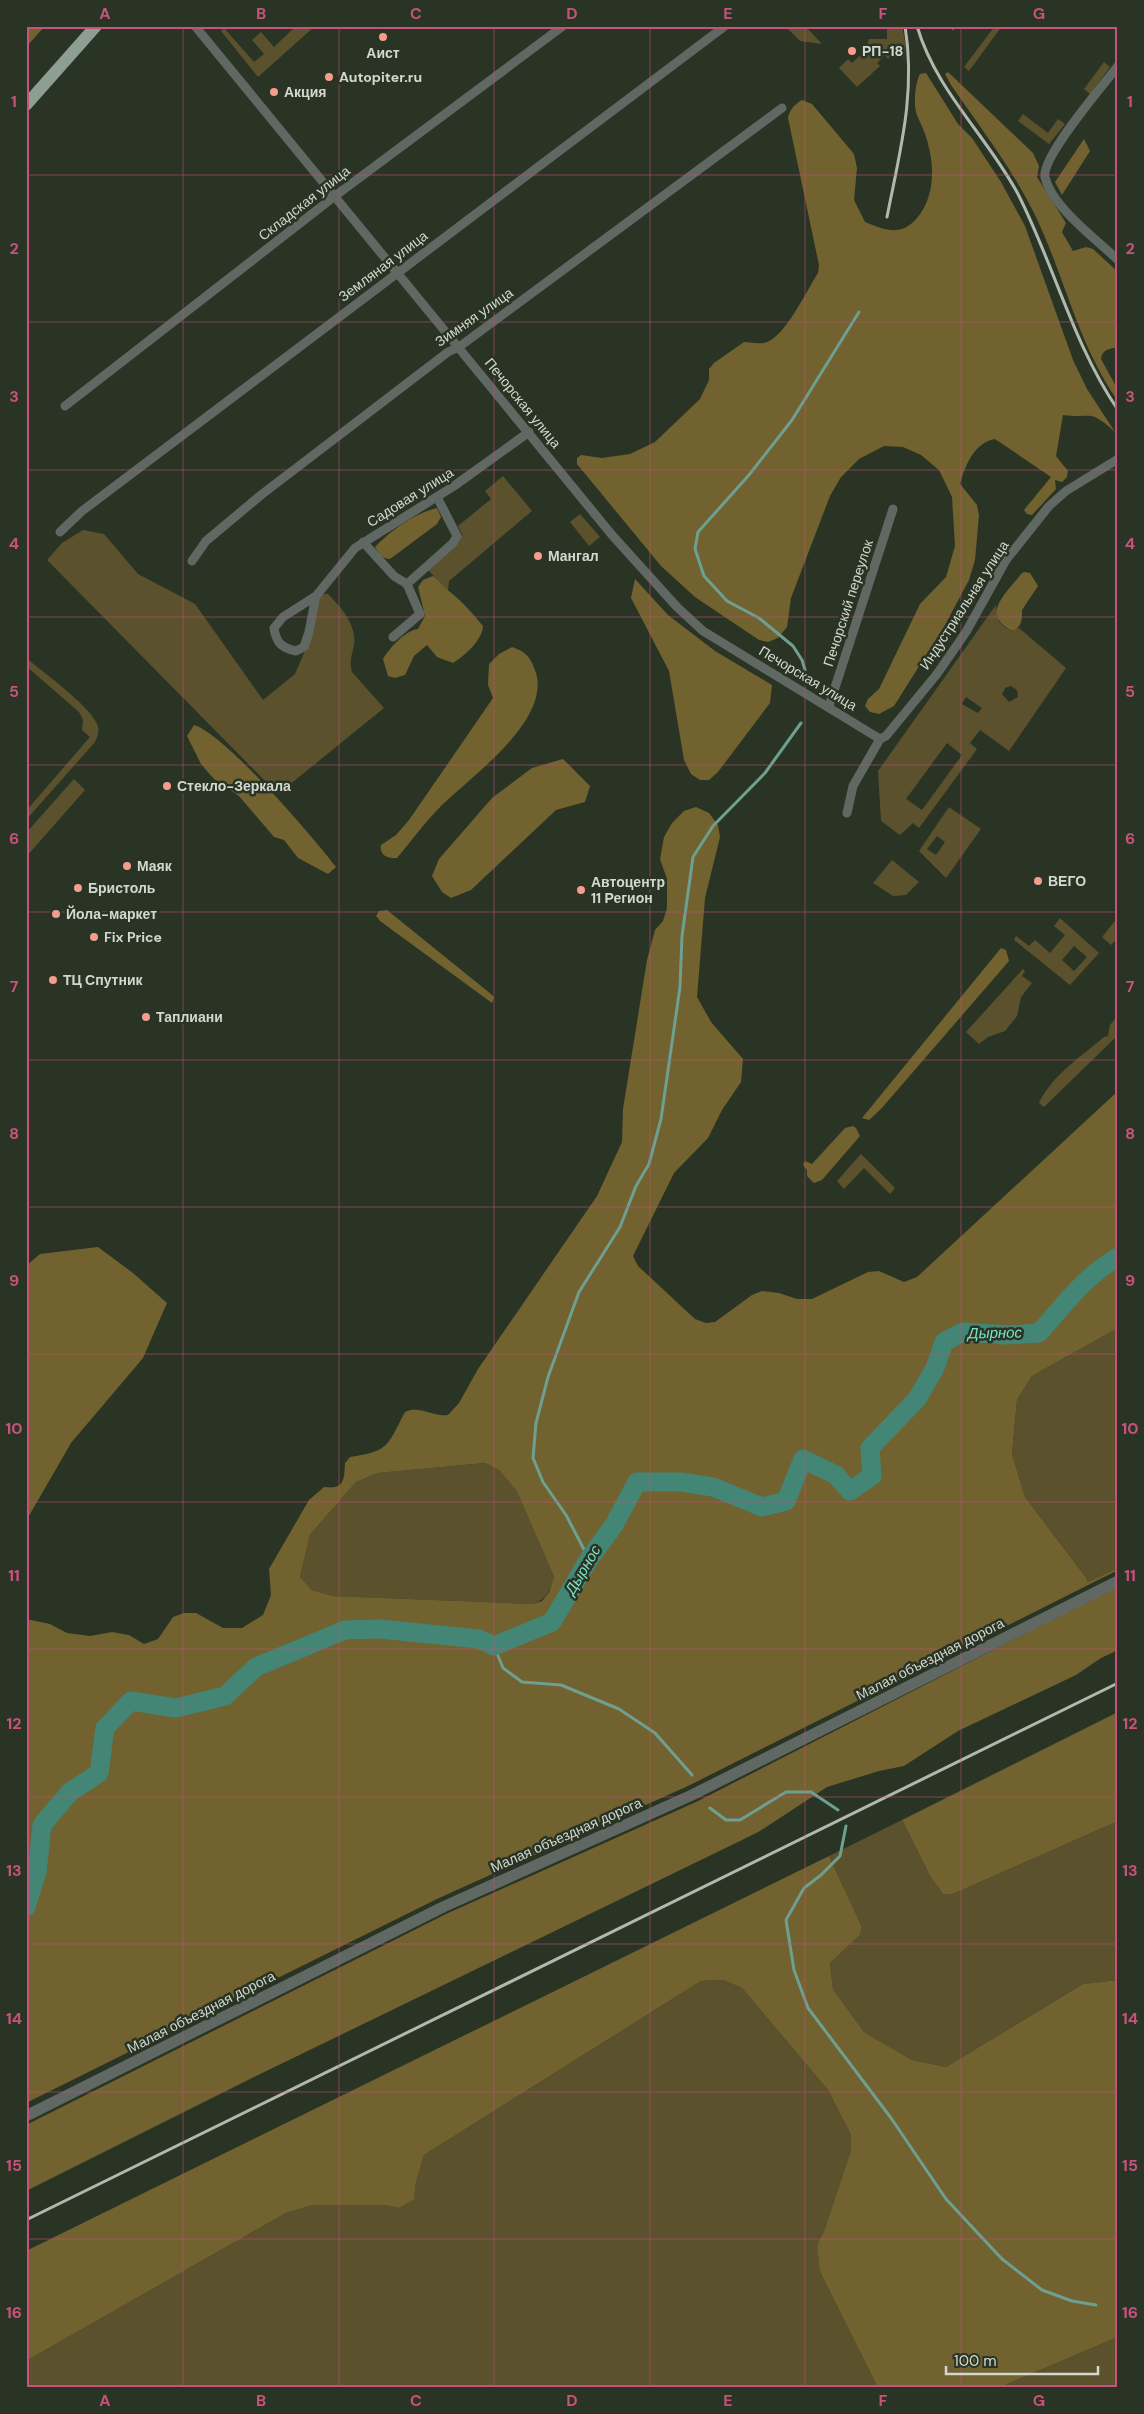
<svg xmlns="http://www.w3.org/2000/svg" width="1144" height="2414" viewBox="0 0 1144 2414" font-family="'DM Sans',sans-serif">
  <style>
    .green { fill: #5c512d; fill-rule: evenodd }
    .forest { fill: #71622f; fill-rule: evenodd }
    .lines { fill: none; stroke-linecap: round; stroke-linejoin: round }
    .stream { stroke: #6e9f91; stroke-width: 3 }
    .river { stroke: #438676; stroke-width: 19 }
    .minor { stroke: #5f6862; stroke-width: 9 }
    .tertiary { stroke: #5f6862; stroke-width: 11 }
    .primary { stroke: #8d9e92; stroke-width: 12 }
    .rail { stroke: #b1b8ae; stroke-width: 3 }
    .grid { fill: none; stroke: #c7527e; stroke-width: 1; stroke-opacity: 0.55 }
    .poi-dot { fill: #f49d8c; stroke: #2a3424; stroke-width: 2 }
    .labels { text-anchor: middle; stroke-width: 5; stroke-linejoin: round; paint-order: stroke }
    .poi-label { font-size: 14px; font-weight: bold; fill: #d2d8cf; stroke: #2a3424; text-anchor: start }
    .street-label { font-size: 14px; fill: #d2d8cf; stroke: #2a3424 }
    .water-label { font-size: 15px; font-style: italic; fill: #7be2c9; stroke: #2a3424 }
    .neatline { fill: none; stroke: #c7527e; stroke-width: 2 }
    .grid-label { font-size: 16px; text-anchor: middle; font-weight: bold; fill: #c7527e }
  </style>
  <rect width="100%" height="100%" fill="#2a3424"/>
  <g class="green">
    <polygon points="296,26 315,26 258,77 221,31 224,28 254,62 264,54 252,40 261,32 274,47"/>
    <polygon points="785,26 805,26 822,44 800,41"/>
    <polygon points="887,26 902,26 906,46 904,58 897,50 888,59 885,55 877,63 880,66 857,87 839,68 848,59 852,63 864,52 869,39 887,39"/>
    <polygon points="995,26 1002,26 969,71 964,67"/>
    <polygon points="1104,62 1110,67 1090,94 1084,89"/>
    <polygon points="1023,114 1048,133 1058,119 1065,124 1049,144 1018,121"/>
    <polygon points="503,476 532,511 449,581 448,591 428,570 458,543 462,534 458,526 491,499 485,491"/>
    <polygon points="580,514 600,537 589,546 570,522"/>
    <path d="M83,530L104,534L138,574L195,604L263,700L295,674L314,630L319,598L323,594H328C341,607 357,625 354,645C352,655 349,661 352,672L384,708L278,794L47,560L62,543Z"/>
    <path d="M996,605C998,620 996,623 1012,631L1019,628L1066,668L1009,751L980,730L970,743L977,749L919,828L913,823L900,835L881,821L878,771ZM1011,686L1017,690L1018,697L1009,702L1002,694L1005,688ZM966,697L982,708L978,713L962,704ZM947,743L962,755L922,810L906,799Z"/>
    <path d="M26,658C43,672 89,705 97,724C100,731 98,735 95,742L26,820V811L90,737L82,730L83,720L79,712L26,666Z"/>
    <polygon points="74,779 85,790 26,857 26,833"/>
    <path d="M949,807L981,829L946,878L919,851ZM937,836L945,842L936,855L927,849Z"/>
    <polygon points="892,860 919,882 906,895 893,896 873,883"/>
    <polygon points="1118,917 1118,938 1111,945 1102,937"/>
    <path d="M1060,918L1099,953L1070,985L1014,940L1016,936L1029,946L1035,940L1050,953L1065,935L1054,926ZM1074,946L1087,957L1074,971L1062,960Z"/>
    <polygon points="1023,969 1025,971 1022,976 1032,983 1021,997 1017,1016 1005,1031 988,1037 979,1044 966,1032"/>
    <path d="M1118,1015V1035L1044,1107L1039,1103C1052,1075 1082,1056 1104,1037L1108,1036L1110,1025Z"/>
    <polygon points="861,1154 895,1188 890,1194 864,1168 844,1189 837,1181"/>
    <polygon points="1118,1328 1118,1568 1087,1584 1087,1579 1025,1497 1012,1454 1017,1400 1032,1376"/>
    <path d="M485,1463L499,1470L517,1490L554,1577C550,1590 547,1599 533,1604L333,1596L312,1590L300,1577L310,1535L356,1482L378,1473Z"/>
    <polygon points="902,1820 930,1876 943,1894 953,1894 1118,1821 1118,1980 1083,1984 946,2067 912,2060 864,2032 833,1989 830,1963 860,1935 862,1927 829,1856"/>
    <polygon points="723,1980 742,1988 828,2090 851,2135 851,2150 824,2231 817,2245 821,2271 878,2388 26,2388 26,2361 286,2213 313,2205 384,2205 399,2208 414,2200 416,2182 424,2155 701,1981"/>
    <polygon points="1118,2337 1118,2388 998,2388"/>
  </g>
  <g class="forest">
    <polygon points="26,26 45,26 26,47"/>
    <path d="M948,72L1033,153L1039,166L1037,177L1066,223L1062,232L1073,251L1086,247L1093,249L1118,272V347C1110,349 1102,349 1101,359L1118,390V401C1078,345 1064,274 1034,213C1011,167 980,127 951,85L945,74Z"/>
    <path d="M926,73L958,124L972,138L1001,182L1025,226L1073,360L1087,389L1115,432C1088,408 1094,419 1063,415L1056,456L1068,471L1067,477L1062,482L1055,480L1056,489L1032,515L1027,514L1024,510L1051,477L995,439C975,442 965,465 960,484L977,505L979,515L975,560L969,580L945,625L894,706L879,714L870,712L865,706L868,699L879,689L920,604L946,577L955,546L952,497L939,470L921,455L903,447L884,446L859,459L841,477L830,496L791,598L787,627L778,638L768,642L759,640L695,597L661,566L577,464V458L581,455L602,458L630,454L655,442L700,399L709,380V369L714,363L744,342C752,342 760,345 767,342C786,335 807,290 818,273L819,265L788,118C790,109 794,105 802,100L812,104L854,154L857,168L854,200L865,222C885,230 901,237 917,218C934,198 935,169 928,144C926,134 921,125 917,115C913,106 915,83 920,74Z"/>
    <polygon points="1084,139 1090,151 1062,195 1055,182"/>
    <path d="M437,508L441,517L437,524L390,559C382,559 379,554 375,547C390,531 415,513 437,508Z"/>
    <path d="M1024,572L1030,573L1038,586L1022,610C1022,619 1022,627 1013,631C979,615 1006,594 1021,574Z"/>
    <path d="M433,576C440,581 443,587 450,592C463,602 472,613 483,626C482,641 465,655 453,663L437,657L427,645L414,656L405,675L395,678L388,676L383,659C390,648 404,631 418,629L425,616L418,587L423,580Z"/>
    <polygon points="635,579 668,615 715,651 772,685 770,703 718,772 709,780 700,780 691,774 684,760 669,671 631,598"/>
    <path d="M512,647C527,652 531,658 536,673C550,721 472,776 442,805C426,821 412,840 397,858C388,859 379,855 381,845L396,835L409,820L493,698L488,685L489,664L499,654Z"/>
    <path d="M194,725C225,734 313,837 336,867L328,874L298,858L284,840L274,837L239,796L214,779L201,764L187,736Z"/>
    <polygon points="563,759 590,786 585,802 556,810 471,890 451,898 442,892 432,876 439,859 492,798 532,768"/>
    <path d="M696,807L709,813L718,825L720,837L705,898L697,997L711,1022L743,1059L741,1082L722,1110L708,1138L674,1173L633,1256L638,1266L695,1319L706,1323L715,1322L752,1295L762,1291L779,1293L797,1299H812L868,1272L879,1271L904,1282L917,1277L1118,1091V1328L1032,1376L1017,1400L1012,1454L1025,1497L1087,1579V1583L1118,1568V1570L688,1786L439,1898L26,2103V1619L50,1624L67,1633L90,1636L112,1632L129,1635L144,1644L158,1639L173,1617L184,1613H196L223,1628H242L263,1615L271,1595L269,1569L309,1500L324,1487C345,1490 344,1479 345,1463L350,1457C390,1451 387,1446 405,1412C420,1405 432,1417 448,1415L459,1403L478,1369L597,1196L622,1142L623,1109L647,960L655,930L663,921L667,908V879L660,859L664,837L672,823L684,811ZM485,1463L499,1470L517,1491L554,1577L549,1592L542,1601L533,1604L333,1596L312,1590L300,1577L310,1535L356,1482L378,1473Z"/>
    <polygon points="387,910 491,994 494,997 492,1003 380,921 376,916 379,911"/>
    <polygon points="1001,948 1006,950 1009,961 881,1109 869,1120 862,1118"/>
    <polygon points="853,1126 856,1128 860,1136 822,1180 814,1183 807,1176 807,1170 803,1165 805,1161 812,1164 845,1128"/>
    <polygon points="98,1247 133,1273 167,1303 143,1358 71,1443 26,1521 26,1266 40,1254"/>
    <polygon points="1118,1586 1118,1650 1101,1658 1076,1675 958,1731 904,1766 879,1771 827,1787 760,1831 740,1841 250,2079 26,2191 26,2125 446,1914 696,1802"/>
    <polygon points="1118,1712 1118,1821 953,1894 943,1894 930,1876 902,1820"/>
    <polygon points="829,1856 862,1927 860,1935 830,1963 833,1989 864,2032 912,2060 946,2067 1083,1984 1118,1980 1118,2337 998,2388 878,2388 820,2271 817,2245 824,2231 851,2150 851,2135 828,2090 742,1988 723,1980 701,1981 424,2155 416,2182 414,2200 399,2208 384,2205 313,2205 286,2213 26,2361 26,2251"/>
  </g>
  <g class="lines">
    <g class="stream">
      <polyline points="805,670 802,660 793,646 759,618 727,601 704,576 695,549 698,532 749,475 792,420 859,312"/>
      <polyline points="589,1559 566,1515 543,1482 533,1458 536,1423 548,1377 579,1292 620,1227 636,1186 649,1164 661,1119 680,987 682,936 693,857 713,826 765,773 801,723"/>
      <polyline points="494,1646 503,1668 522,1682 561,1685 619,1709 655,1733 692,1775"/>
      <polyline points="710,1808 726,1820 740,1820 786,1792 811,1792 838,1810"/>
      <polyline points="846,1826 840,1856 821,1875 804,1888 786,1920 794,1970 808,2008 891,2118 946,2199 1002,2259 1042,2290 1072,2301 1096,2305"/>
    </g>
    <path class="river" d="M26,1907L37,1872L42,1825L70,1792L99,1773L105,1728L131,1701L176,1708L225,1696L256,1667L345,1630L380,1629L479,1639L494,1646L552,1622L589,1559L614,1525L637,1482H681L713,1487L762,1507L786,1501L803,1459L836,1475L850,1491L872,1476L870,1448L917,1399L935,1368L944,1342L963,1332L1007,1335L1039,1333C1063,1306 1086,1275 1118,1257"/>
    <g class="minor">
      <polyline points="195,26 612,535 677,607 703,631 880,739 886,736 937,674 966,632 1006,560 1049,506 1066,491 1118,459"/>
      <path d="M1118,66C1104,84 1041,157 1045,177C1052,207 1096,239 1118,260"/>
      <polyline points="65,406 335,196 563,26"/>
      <polyline points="60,532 82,511 725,26"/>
      <polyline points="363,542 394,576 407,584 453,543 457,536 437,497"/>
      <polyline points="192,561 206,541 261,495 448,352 459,347 782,108"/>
      <path d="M316,596L309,632L304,647L296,651C282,648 276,643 274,628L283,617L316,596L355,548L454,486L529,432"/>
      <polyline points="393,637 420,614 407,584"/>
      <polyline points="829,706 893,509"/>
      <polyline points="847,813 853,786 880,739"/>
    </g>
    <polyline class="tertiary" points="26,2116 443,1907 692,1795 1118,1581"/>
    <polyline class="primary" points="26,105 96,26"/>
    <g class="rail">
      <path d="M917,26C936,91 987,136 1018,194C1054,265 1073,344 1118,410"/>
      <polyline points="953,28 955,26"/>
      <path d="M887,217C900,151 916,93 905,26"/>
      <polyline points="26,2220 1118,1683"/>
    </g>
  </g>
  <path class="grid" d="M183,26V2388M339,26V2388M494,26V2388M650,26V2388M805,26V2388M961,26V2388M26,175H1118M26,322H1118M26,470H1118M26,617H1118M26,765H1118M26,912H1118M26,1060H1118M26,1207H1118M26,1354H1118M26,1502H1118M26,1649H1118M26,1797H1118M26,1944H1118M26,2092H1118M26,2239H1118"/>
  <g class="poi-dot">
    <circle cx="383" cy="37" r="5"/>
    <circle cx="852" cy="51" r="5"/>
    <circle cx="329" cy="77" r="5"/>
    <circle cx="274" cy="92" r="5"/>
    <circle cx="538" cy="556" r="5"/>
    <circle cx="167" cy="786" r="5"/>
    <circle cx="127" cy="866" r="5"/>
    <circle cx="1038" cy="881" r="5"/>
    <circle cx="78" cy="888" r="5"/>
    <circle cx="581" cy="890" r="5"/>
    <circle cx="56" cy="914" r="5"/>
    <circle cx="94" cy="937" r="5"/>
    <circle cx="53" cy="980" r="5"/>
    <circle cx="146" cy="1017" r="5"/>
  </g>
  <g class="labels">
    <g class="poi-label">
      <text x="862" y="56">РП-18</text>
      <text x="383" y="58" text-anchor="middle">Аист</text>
      <text x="339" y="82">Autopiter.ru</text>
      <text x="284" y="97">Акция</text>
      <text x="548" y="561">Мангал</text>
      <text x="177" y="791">Стекло-Зеркала</text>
      <text x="137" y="871">Маяк</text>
      <text x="1048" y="886">ВЕГО</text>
      <text x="591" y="887">Автоцентр<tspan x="591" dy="16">11 Регион</tspan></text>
      <text x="88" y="893">Бристоль</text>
      <text x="66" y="919">Йола-маркет</text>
      <text x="104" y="942">Fix Price</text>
      <text x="63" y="985">ТЦ Спутник</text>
      <text x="156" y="1022">Таплиани</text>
    </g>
    <g class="street-label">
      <text transform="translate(304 203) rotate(-38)" y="5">Складская улица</text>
      <text transform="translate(383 266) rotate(-37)" y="5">Земляная улица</text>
      <text transform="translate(474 317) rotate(-35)" y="5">Зимняя улица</text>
      <text transform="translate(523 403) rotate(51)" y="5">Печорская улица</text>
      <text transform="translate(410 497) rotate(-32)" y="5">Садовая улица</text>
      <text transform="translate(848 603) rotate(-72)" y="5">Печорский переулок</text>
      <text transform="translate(964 605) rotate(-57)" y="5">Индустриальная улица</text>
      <text transform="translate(808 678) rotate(31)" y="5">Печорская улица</text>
      <text transform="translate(930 1659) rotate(-27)" y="5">Малая объездная дорога</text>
      <text transform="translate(566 1835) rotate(-24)" y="5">Малая объездная дорога</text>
      <text transform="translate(201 2012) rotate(-27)" y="5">Малая объездная дорога</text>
    </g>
    <g class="water-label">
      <text transform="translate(995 1333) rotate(-1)" y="5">Дырнос</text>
      <text transform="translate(583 1570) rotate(-59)" y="5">Дырнос</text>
    </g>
  </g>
  <rect width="1144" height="2414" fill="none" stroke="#2a3424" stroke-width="55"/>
  <path d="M946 2366v8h152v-8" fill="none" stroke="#d2d8cf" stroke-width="2.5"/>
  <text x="954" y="2366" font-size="15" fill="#d2d8cf" stroke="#2a3424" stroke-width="4" paint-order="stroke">100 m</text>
  <rect x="28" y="28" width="1088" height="2358" class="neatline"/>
  <g class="grid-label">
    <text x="105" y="19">A</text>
    <text x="261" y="19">B</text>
    <text x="416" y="19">C</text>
    <text x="572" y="19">D</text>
    <text x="728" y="19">E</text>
    <text x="883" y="19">F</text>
    <text x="1039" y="19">G</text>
    <text x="14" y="107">1</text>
    <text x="1130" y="107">1</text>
    <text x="14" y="254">2</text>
    <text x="1130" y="254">2</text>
    <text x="14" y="402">3</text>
    <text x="1130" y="402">3</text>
    <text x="14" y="549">4</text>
    <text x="1130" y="549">4</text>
    <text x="14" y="697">5</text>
    <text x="1130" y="697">5</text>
    <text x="14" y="844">6</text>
    <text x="1130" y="844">6</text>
    <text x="14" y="992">7</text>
    <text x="1130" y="992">7</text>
    <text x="14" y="1139">8</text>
    <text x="1130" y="1139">8</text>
    <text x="14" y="1286">9</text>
    <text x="1130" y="1286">9</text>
    <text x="14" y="1434">10</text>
    <text x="1130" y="1434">10</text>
    <text x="14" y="1581">11</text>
    <text x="1130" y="1581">11</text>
    <text x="14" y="1729">12</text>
    <text x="1130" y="1729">12</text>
    <text x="14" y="1876">13</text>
    <text x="1130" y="1876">13</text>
    <text x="14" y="2024">14</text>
    <text x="1130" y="2024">14</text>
    <text x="14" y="2171">15</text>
    <text x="1130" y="2171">15</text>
    <text x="14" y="2318">16</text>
    <text x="1130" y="2318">16</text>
    <text x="105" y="2406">A</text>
    <text x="261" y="2406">B</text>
    <text x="416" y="2406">C</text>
    <text x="572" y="2406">D</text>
    <text x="728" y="2406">E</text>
    <text x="883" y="2406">F</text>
    <text x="1039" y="2406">G</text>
  </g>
</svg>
